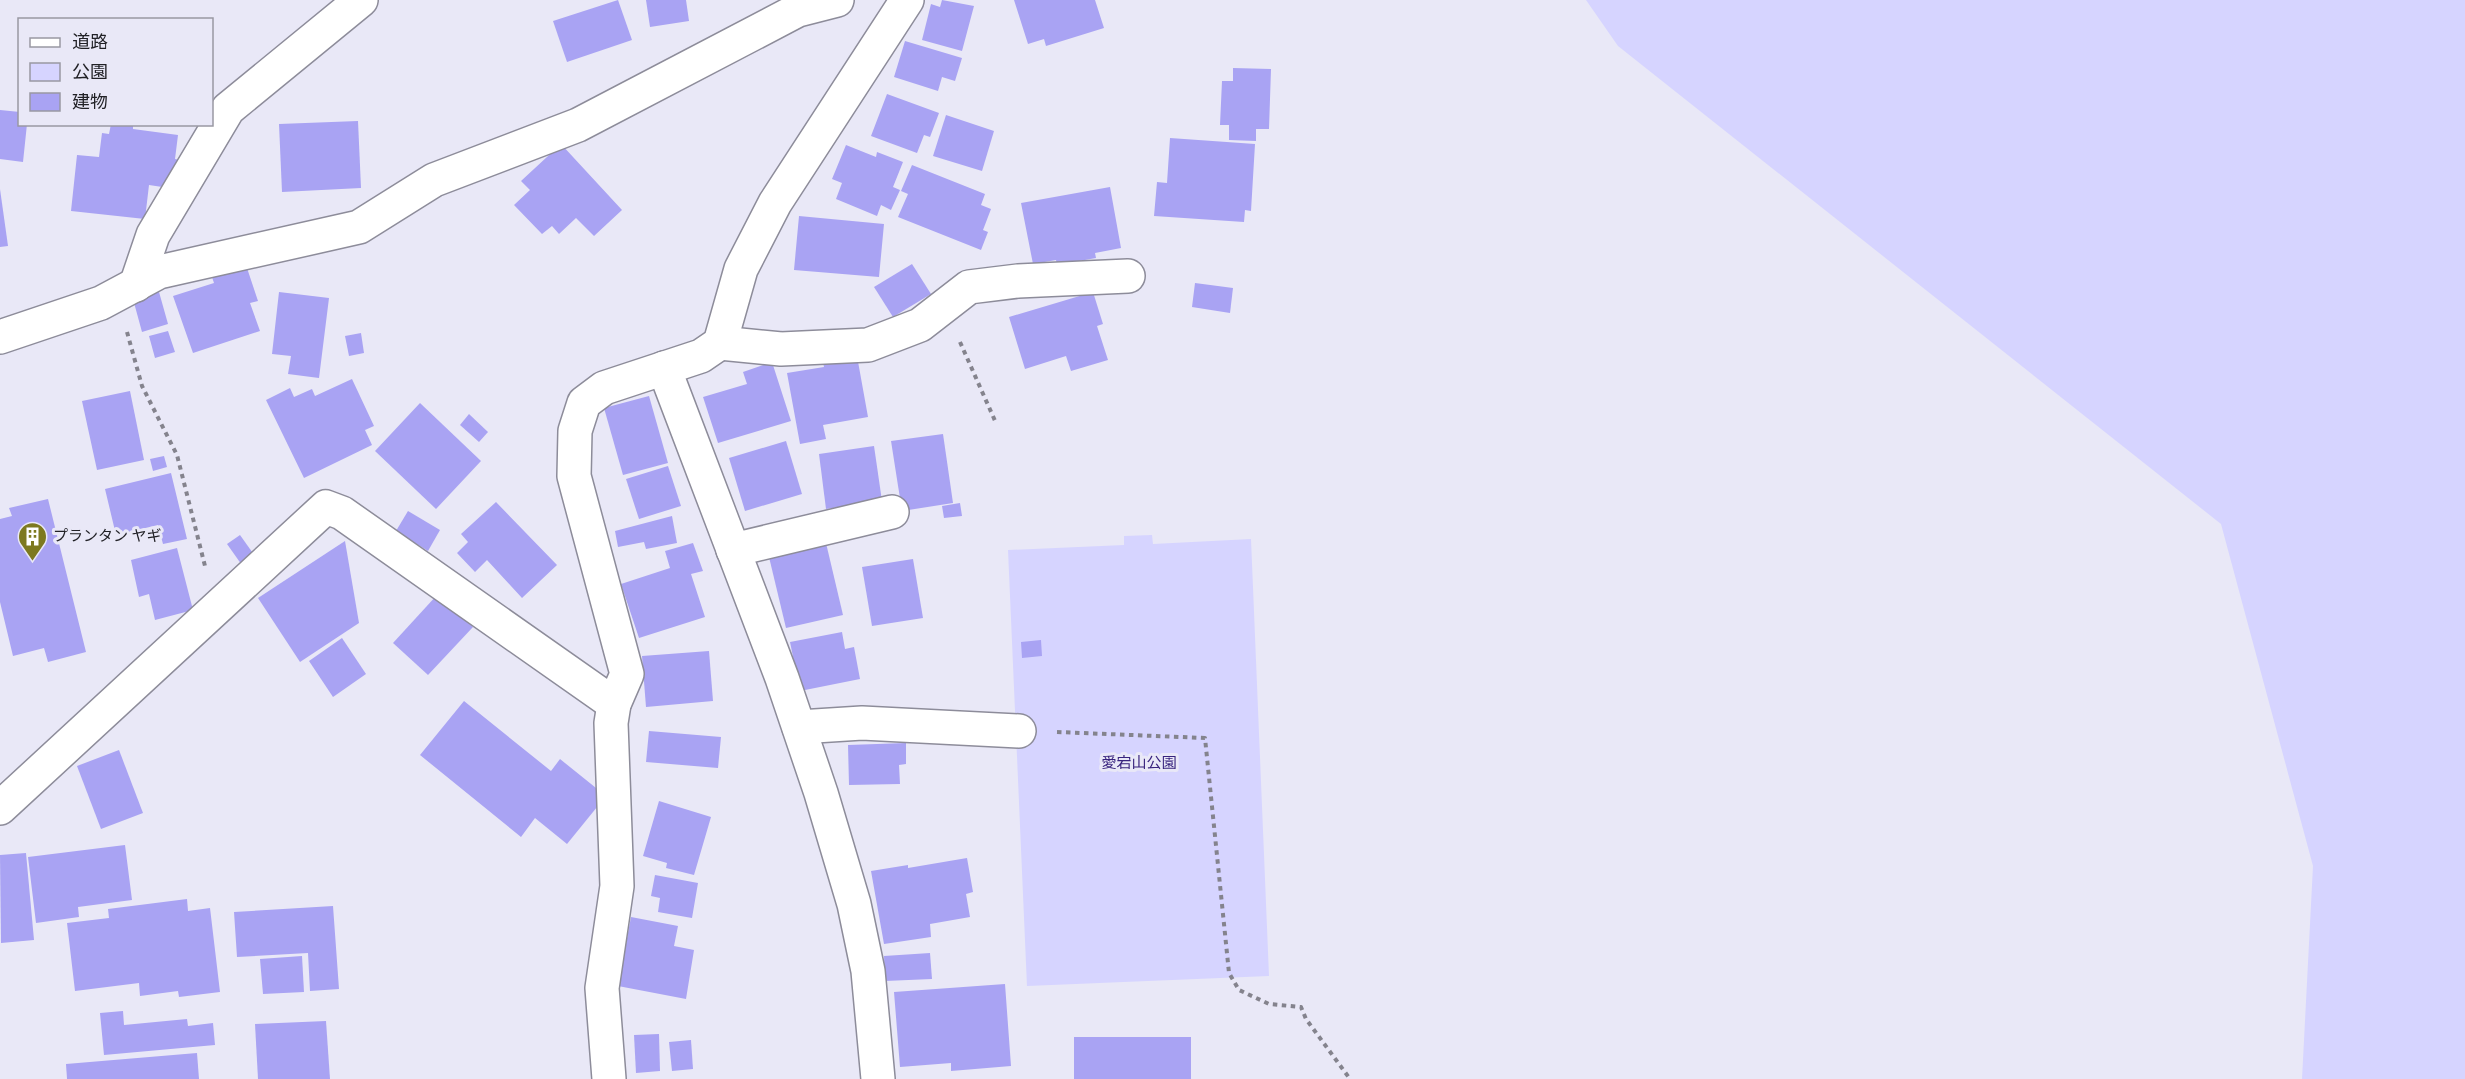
<svg xmlns="http://www.w3.org/2000/svg" width="2465" height="1079" viewBox="0 0 2465 1079" font-family="Overpass,'Noto Sans JP',sans-serif">
  <style>
    .green { fill: #d6d4ff }
    .building { fill: #a9a3f3 }
    .lines { fill: none; stroke-linecap: round; stroke-linejoin: round }
    .minor-casing { stroke: #8d8c9a; stroke-width: 36 }
    .path { stroke: #84838d; stroke-width: 4; stroke-dasharray: 4.5 4.5; stroke-linecap: butt }
    .minor { stroke: #fff; stroke-width: 33 }
    .labels { text-anchor: middle; stroke-width: 6; stroke-linejoin: round; paint-order: stroke }
    .poi-label { font-size: 15px; fill: #212126; stroke: #e9e8f7; text-anchor: start }
    .park-label { font-size: 15px; fill: #38237e; stroke: #e9e8f7 }
  </style>
  <rect width="100%" height="100%" fill="#e9e8f7"/>
  <g class="green">
    <polygon points="1586,0 2465,0 2465,1079 2302,1079 2313,866 2221,524 1618,46"/>
    <polygon points="1152,535 1153,544 1251,539 1269,976 1027,986 1008,550 1124,545 1124,536"/>
  </g>
  <g class="building">
    <polygon points="618,0 632,40 567,62 553,21"/>
    <polygon points="646,0 686,0 689,21 650,27"/>
    <polygon points="942,0 974,6 962,51 922,40 931,4 940,7"/>
    <polygon points="1014,0 1095,0 1104,28 1046,46 1044,39 1028,44"/>
    <polygon points="905,41 962,58 955,81 942,77 938,91 894,77"/>
    <polygon points="1233,68 1271,69 1269,129 1256,129 1256,141 1229,140 1229,125 1220,125 1222,81 1233,81"/>
    <polygon points="887,94 939,113 930,137 924,135 917,153 871,136"/>
    <polygon points="0,110 20,112 20,124 27,124 23,162 0,159"/>
    <polygon points="946,115 994,131 982,171 933,156"/>
    <polygon points="358,121 361,188 282,192 279,124"/>
    <polygon points="111,124 133,124 133,129 178,135 175,159 180,160 169,188 149,185 145,219 71,211 77,155 99,157 102,133 109,134"/>
    <polygon points="1170,138 1255,144 1251,211 1245,210 1244,222 1154,216 1157,182 1167,183"/>
    <polygon points="561,144 622,210 594,236 576,218 559,234 552,226 542,234 514,205 530,190 521,181"/>
    <polygon points="846,145 876,157 877,152 903,162 893,187 900,190 891,210 881,205 877,216 836,199 842,183 832,179"/>
    <polygon points="912,165 985,194 981,205 991,209 983,230 988,232 981,250 898,217 908,194 901,191"/>
    <polygon points="1110,187 1121,248 1095,253 1096,258 1057,265 1056,260 1033,264 1021,203"/>
    <polygon points="0,189 8,246 0,247"/>
    <polygon points="799,216 884,224 879,277 794,270"/>
    <polygon points="912,264 931,294 893,317 874,287"/>
    <polygon points="246,265 258,301 250,303 260,331 193,353 173,296 214,283 212,277"/>
    <polygon points="1195,283 1233,288 1230,313 1192,307"/>
    <polygon points="159,292 168,324 142,332 133,299"/>
    <polygon points="279,292 329,298 319,378 288,374 291,356 272,354"/>
    <polygon points="1093,292 1103,324 1097,326 1108,360 1071,371 1066,356 1025,369 1009,317"/>
    <polygon points="168,331 175,352 155,358 149,336"/>
    <polygon points="361,333 364,353 349,356 345,336"/>
    <polygon points="857,356 868,417 823,425 826,439 800,444 787,373 824,367 823,362"/>
    <polygon points="772,362 791,421 718,443 703,397 747,384 743,372"/>
    <polygon points="352,379 374,426 365,430 372,445 304,478 266,400 290,388 294,397 312,389 315,396"/>
    <polygon points="130,391 144,460 97,470 82,401"/>
    <polygon points="649,396 668,463 623,475 604,408"/>
    <polygon points="420,403 481,461 436,509 375,451"/>
    <polygon points="469,414 488,432 479,442 460,425"/>
    <polygon points="943,434 953,503 902,511 891,441"/>
    <polygon points="786,441 802,494 745,511 729,458"/>
    <polygon points="874,446 882,501 826,509 819,454"/>
    <polygon points="164,456 167,467 153,471 150,459"/>
    <polygon points="668,466 681,506 639,519 626,479"/>
    <polygon points="171,473 187,539 163,544 158,525 116,535 105,489"/>
    <polygon points="48,499 86,652 48,662 44,648 13,656 0,602 0,519 12,516 9,508"/>
    <polygon points="496,502 557,565 522,598 487,560 475,572 457,553 468,542 461,534"/>
    <polygon points="960,503 962,516 944,518 942,506"/>
    <polygon points="408,511 440,530 428,551 396,531"/>
    <polygon points="672,516 677,543 646,549 644,542 618,547 615,531"/>
    <polygon points="240,535 257,559 244,568 227,544"/>
    <polygon points="345,541 359,623 300,662 258,598"/>
    <polygon points="693,543 703,571 691,574 705,617 639,638 621,584 670,568 665,551"/>
    <polygon points="826,543 843,615 786,628 769,557"/>
    <polygon points="177,548 193,610 155,620 149,594 139,597 131,560"/>
    <polygon points="913,559 923,618 872,626 862,567"/>
    <polygon points="437,595 473,627 428,675 393,643"/>
    <polygon points="842,632 845,649 854,647 860,679 800,691 790,642"/>
    <polygon points="342,638 366,674 333,697 309,661"/>
    <polygon points="1041,640 1042,656 1022,658 1021,642"/>
    <polygon points="709,651 713,701 646,707 642,656"/>
    <polygon points="464,701 551,771 560,759 606,796 567,844 535,818 521,837 420,755"/>
    <polygon points="649,731 721,737 718,768 646,762"/>
    <polygon points="906,743 906,764 899,765 900,784 849,785 848,745"/>
    <polygon points="119,750 143,813 101,829 77,766"/>
    <polygon points="659,801 711,817 694,875 666,868 667,863 643,856"/>
    <polygon points="125,845 132,900 78,907 79,917 36,923 28,857"/>
    <polygon points="26,853 34,940 1,943 0,855"/>
    <polygon points="967,858 973,892 966,894 970,917 930,924 931,937 884,944 871,871 908,865 908,868"/>
    <polygon points="655,875 698,883 692,918 658,912 660,898 651,896"/>
    <polygon points="187,899 188,911 210,908 220,992 179,997 178,991 140,996 139,983 75,991 67,923 109,918 108,909"/>
    <polygon points="333,906 339,989 310,991 308,953 237,957 234,912"/>
    <polygon points="631,917 678,926 674,946 694,950 686,999 618,986"/>
    <polygon points="930,953 932,979 885,981 884,956"/>
    <polygon points="302,956 304,992 263,994 260,959"/>
    <polygon points="1005,984 1011,1066 951,1071 951,1063 900,1067 894,992"/>
    <polygon points="123,1011 124,1025 187,1019 188,1026 213,1023 215,1045 104,1055 100,1013"/>
    <polygon points="326,1021 330,1079 258,1079 255,1024"/>
    <polygon points="659,1034 660,1071 636,1073 634,1035"/>
    <rect x="1074" y="1037" width="117" height="42"/>
    <polygon points="691,1040 693,1069 672,1071 669,1042"/>
    <polygon points="197,1053 199,1079 67,1079 66,1064"/>
  </g>
  <g class="lines">
    <defs>
      <g id="minor">
        <polyline points="136,285 153,235 228,109 361,0"/>
        <polyline points="0,337 101,303 159,272 359,227 434,180 578,125 798,10 837,0"/>
        <polyline points="720,343 781,349 868,345 920,325 969,287 1018,281 1128,276"/>
        <polyline points="664,368 782,678 821,793 854,904 868,971 878,1079"/>
        <polyline points="733,550 892,512"/>
        <polyline points="799,727 862,723 1019,731"/>
        <polyline points="0,808 326,507 342,513 614,704"/>
        <polyline points="609,1079 602,988 617,886 611,723 614,704 627,674 574,476 575,431 584,403 604,388 701,356 720,343 741,269 775,203 907,0"/>
      </g>
    </defs>
    <use href="#minor" class="minor-casing"/>
    <g class="path">
      <polyline points="127,332 142,386 177,455 205,566"/>
      <polyline points="960,342 996,423"/>
      <polyline points="1057,732 1205,738 1229,973 1239,990 1269,1004 1301,1007 1306,1019 1350,1079"/>
    </g>
    <use href="#minor" class="minor"/>
  </g>
  <defs>
    <symbol id="building-pin" viewBox="-11 -11 22 30"><path d="M0 17L-7.5 6A9.5 9.5 0 1 1 7.5 6Z" fill="#7d791f" stroke="#e9e8f7"/><path d="M-4-6H4V6H1V3H-1V6H-4ZM-2.5-4.3h1.7v1.8h-1.7ZM.8-4.3h1.7v1.8H.8ZM-2.5-1h1.7V.8h-1.7ZM.8-1h1.7V.8H.8Z" fill="#fff"/></symbol>
  </defs>
  <g fill-rule="evenodd">
    <use href="#building-pin" x="16" y="520" width="33" height="45"/>
  </g>
  <g class="labels">
    <g class="poi-label">
      <text x="53" y="541">プランタン ヤギ</text>
    </g>
    <g class="park-label">
      <text x="1139" y="768">愛宕山公園</text>
    </g>
  </g>
  <rect x="18" y="18" width="195" height="108" fill="#e9e8f7" stroke="#9998a3" stroke-width="1.5"/>
  <rect x="30" y="38" width="30" height="9" fill="#ffffff" stroke="#9998a3" stroke-width="1.5"/>
  <text x="72" y="48" font-size="18" fill="#212126">道路</text>
  <rect x="30" y="63" width="30" height="18" fill="#d6d4ff" stroke="#9998a3" stroke-width="1.5"/>
  <text x="72" y="78" font-size="18" fill="#212126">公園</text>
  <rect x="30" y="93" width="30" height="18" fill="#a9a3f3" stroke="#9998a3" stroke-width="1.5"/>
  <text x="72" y="108" font-size="18" fill="#212126">建物</text>
</svg>
